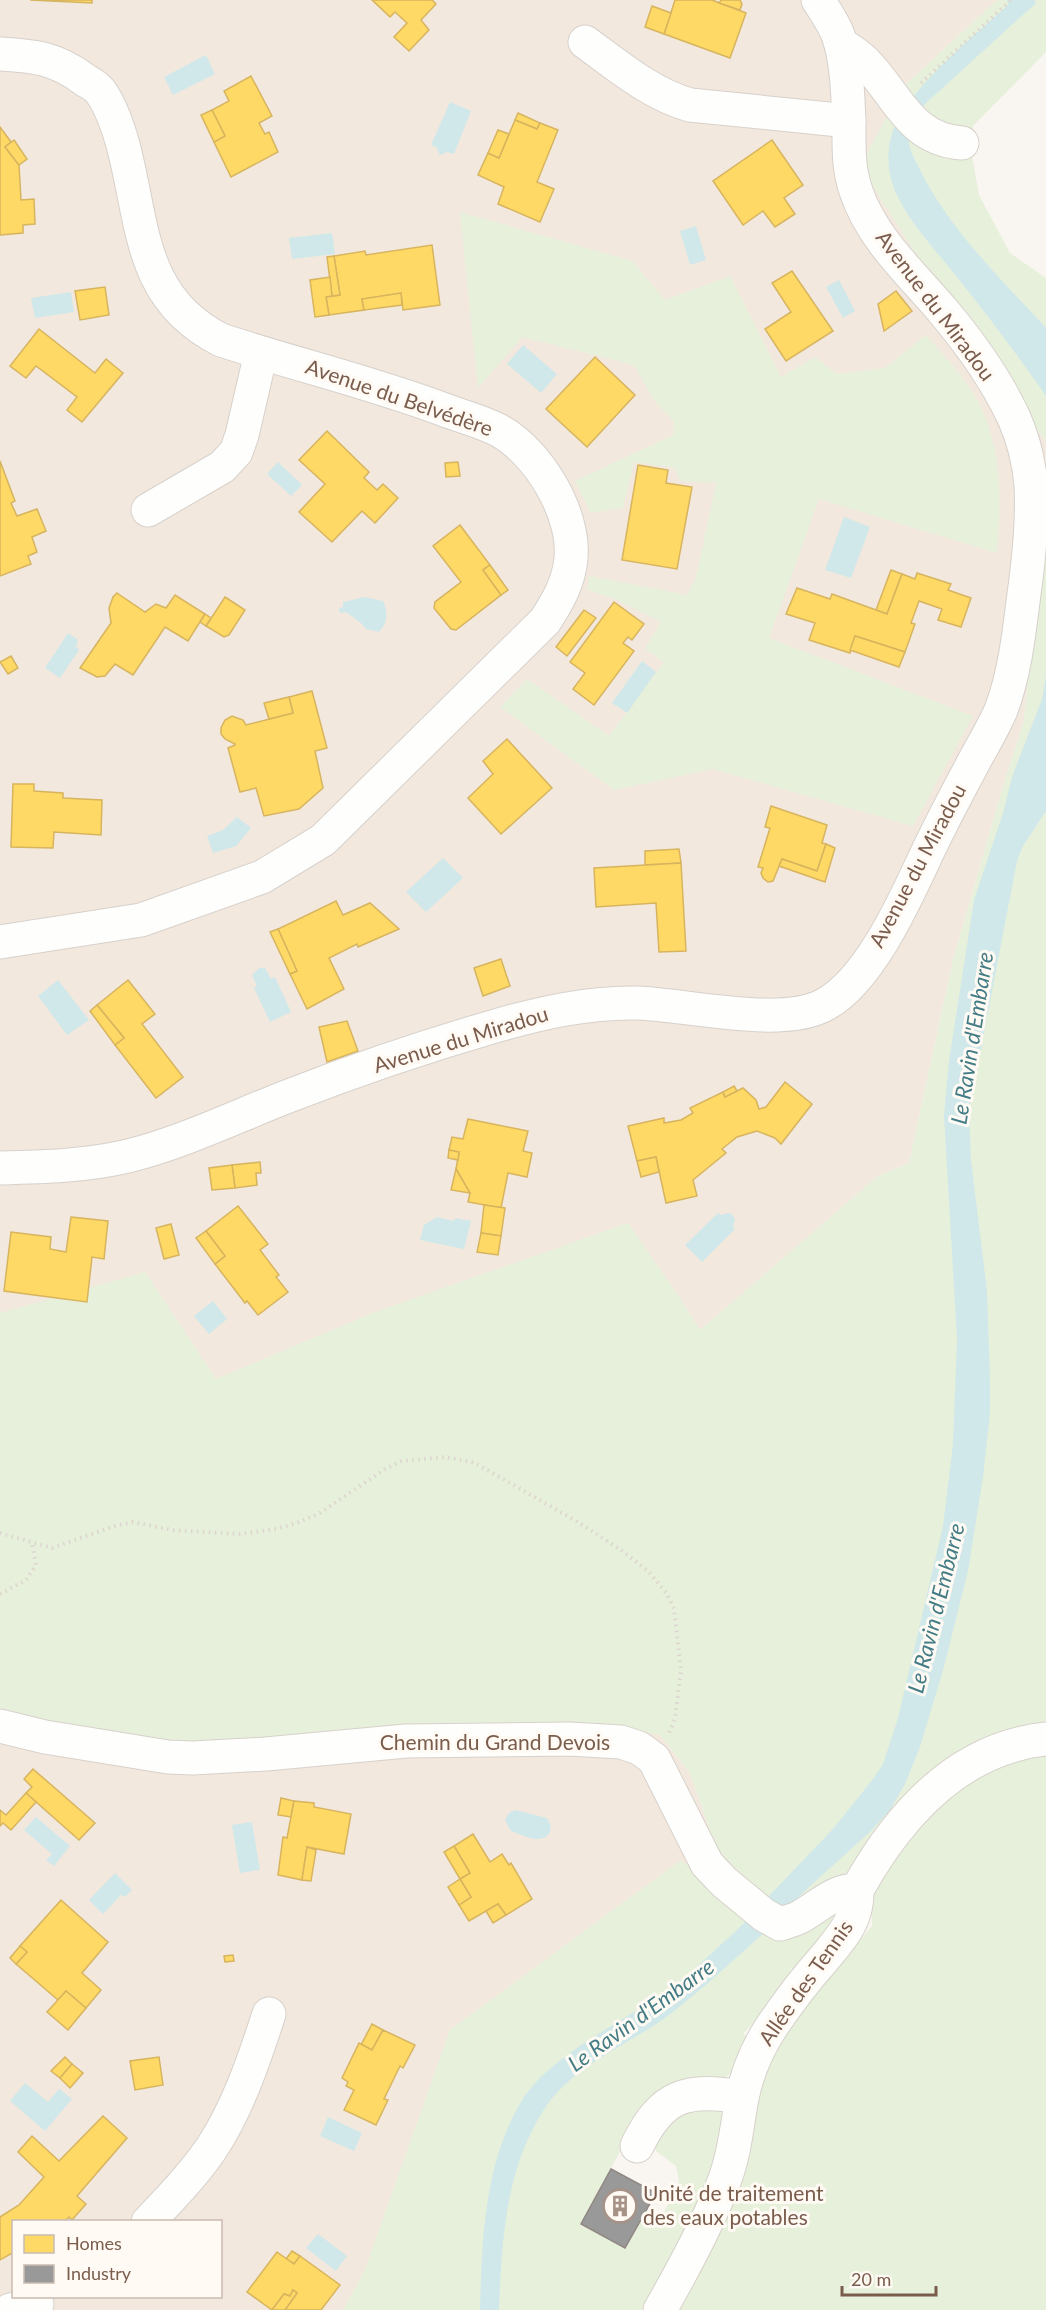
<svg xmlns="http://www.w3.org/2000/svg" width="1046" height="2310" viewBox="0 0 1046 2310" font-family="Lato,sans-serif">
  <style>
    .residential { fill: #f2e8de; fill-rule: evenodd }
    .green { fill: #e7f0db }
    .water { fill: #d0e8ea }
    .homes { fill: #ffd966; stroke: #d7b45e; stroke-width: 1.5 }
    .industry { fill: #999; stroke: #908782; stroke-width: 1.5 }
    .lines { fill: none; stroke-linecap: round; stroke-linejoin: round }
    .minor-casing { stroke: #d7d1cb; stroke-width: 35 }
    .path { stroke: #dcd5d0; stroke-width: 4; stroke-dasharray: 1.5 4.5; stroke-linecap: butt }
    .minor { stroke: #fefefd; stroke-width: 33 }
    .labels { text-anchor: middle; stroke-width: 6; stroke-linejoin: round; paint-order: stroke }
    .street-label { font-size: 21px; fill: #7a5c4d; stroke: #fffaf3 }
    .poi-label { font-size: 21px; fill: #7a5c4d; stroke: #fffaf3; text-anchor: start }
    .water-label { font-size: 22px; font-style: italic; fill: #437c86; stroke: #fffaf3 }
  </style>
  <rect width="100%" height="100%" fill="#f9f5f0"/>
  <path class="residential" d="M0,0H997L903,87L924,267L1046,442L1042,547L1024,721L1001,793L953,960L909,1163L878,1176L700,1331L660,1735L690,1773L716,1847L754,1890L468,2310H0ZM14,2222H220V2296H14Z"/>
  <g class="green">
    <polygon points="997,0 1046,0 1046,52 973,126 971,150 979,195 1010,253 1046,278 1046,442 924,267 860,166 903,87"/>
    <path d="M460,212L632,261L665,300L730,276L781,377L815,357L837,374L885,368L926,335C940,351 955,367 967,384C1003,434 1002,495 997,553L819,499L769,638L973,716L913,826L713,769L614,790L500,707L527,679L609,736L664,662L645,649L661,622L613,598L587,590L589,576L687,595L696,578L716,483L680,481L675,468L634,462L623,508L591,513L575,481L673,435L674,422L654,400L634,365L522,337L478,388Z"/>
    <polygon points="1046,461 1046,2310 679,2310 724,2224 763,2071 785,2031 872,1926 871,1898 781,1914 754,1890 716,1847 690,1773 660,1735 632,1730 207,1748 0,1716 0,1313 145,1272 216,1379 375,1312 628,1223 680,1298 700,1330 878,1176 909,1163 953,960 1001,793 1024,721 1042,547"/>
    <path d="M681,1860L769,1932L846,1903L796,1973L791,1968C789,1988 757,2018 743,2034L753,2040L733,2071L725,2078L639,2116L581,2224L625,2248L641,2220L657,2227L679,2181L676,2166L656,2151L654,2132L691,2106L718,2110L728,2119L717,2167L646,2310H343L364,2272L450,2030Z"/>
  </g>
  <g class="water">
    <path d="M1007,0H1034L1036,3L926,103C916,115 906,128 909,144C911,153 916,162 920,170C950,230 1001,279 1046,328V396C1017,354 985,312 953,272C932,246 909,222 895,191C886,170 886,144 896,124C917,81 972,38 1008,5Z"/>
    <polygon points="206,55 215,74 173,95 164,77"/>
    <polygon points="450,102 471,111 454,154 447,152 440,155 436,147 431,145"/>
    <polygon points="696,226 706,260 690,265 680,231"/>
    <polygon points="332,233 335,254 292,259 289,238"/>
    <polygon points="839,280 855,311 843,318 826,287"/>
    <polygon points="71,292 74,312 35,318 31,298"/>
    <polygon points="523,345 557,374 541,393 507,364"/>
    <polygon points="278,462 302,485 291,496 267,474"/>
    <polygon points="844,517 870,527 851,578 825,570"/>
    <path d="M365,597L383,601C388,612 388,623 379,632L366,629L361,623L346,612L340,613L339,608L343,607V602Z"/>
    <polygon points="68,633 78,640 76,646 79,650 60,678 45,668"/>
    <polygon points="642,661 656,672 627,713 612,703"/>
    <polygon points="1046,676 1046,811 1023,846 1017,861 969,1111 971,1160 987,1291 990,1378 990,1413 983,1477 968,1571 944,1667 920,1747 905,1784 890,1810 870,1832 810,1886 781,1914 767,1898 833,1829 873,1779 883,1764 898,1718 943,1526 953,1444 957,1339 944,1115 949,1061 974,900 1003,813 1012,777 1042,699"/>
    <polygon points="237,817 251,828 236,846 213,853 207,836 223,830"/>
    <polygon points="443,858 463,878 426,912 406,892"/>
    <polygon points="259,968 265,968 271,979 275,977 291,1012 270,1022 254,988 257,986 252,975"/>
    <polygon points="58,980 89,1020 67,1035 38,996"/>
    <polygon points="718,1213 721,1215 728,1213 732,1214 735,1220 733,1227 735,1229 702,1262 685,1245"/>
    <polygon points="437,1217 454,1221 455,1218 471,1221 464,1249 420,1240 424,1225"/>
    <polygon points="213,1301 227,1319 209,1334 194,1316"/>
    <path d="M515,1810L547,1818L551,1826C549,1848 524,1837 510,1830L505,1820L509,1813Z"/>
    <polygon points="36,1817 70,1846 54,1866 46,1860 52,1854 24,1830"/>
    <polygon points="252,1822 260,1870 240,1873 232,1825"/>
    <polygon points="115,1873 132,1890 125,1897 121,1895 103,1914 89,1900"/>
    <path d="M750,1918L766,1931C736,1958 705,1987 673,2012C632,2044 575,2063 545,2108C505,2169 502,2239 499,2310H480C482,2240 484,2164 521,2102C547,2057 622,2023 664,1992C695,1971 722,1943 750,1918Z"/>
    <polygon points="25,2083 48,2102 59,2089 72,2099 45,2131 10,2101"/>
    <polygon points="328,2117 362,2133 354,2151 320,2136"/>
    <polygon points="318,2234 347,2256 336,2271 306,2248"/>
  </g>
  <g class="homes">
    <polygon points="30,0 92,0 92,3"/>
    <polygon points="372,0 432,0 436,4 421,20 429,30 409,51 394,37 407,23 395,12 390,17"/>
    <polygon points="675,0 712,0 746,13 730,58 664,34"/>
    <polygon points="721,0 740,0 742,4 740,10 719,3"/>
    <polygon points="652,6 671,13 664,34 645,27"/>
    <polygon points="251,76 272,116 259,123 265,134 269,132 278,152 231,177 214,142 225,136 212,110 229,101 224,91"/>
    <polygon points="212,110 225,136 214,142 201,115"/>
    <polygon points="518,113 540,123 537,129 515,120"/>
    <polygon points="515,120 537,129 540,123 558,130 537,182 554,189 540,222 498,204 504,187 478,175 488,153 499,158"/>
    <polygon points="0,127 11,142 5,147 19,165 21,200 34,199 35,224 23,225 23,233 0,235"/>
    <polygon points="498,130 509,134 499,158 488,153"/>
    <polygon points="14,140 27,159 19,165 5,147"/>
    <polygon points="772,140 803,185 784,198 795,214 775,227 763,211 743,225 713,181"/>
    <polygon points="432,245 440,305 403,310 401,293 362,299 364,310 329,315 326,297 340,295 334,256 365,251 366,255"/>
    <polygon points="334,256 340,295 332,296 327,257"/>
    <polygon points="792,271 833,331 786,361 765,329 791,312 772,283"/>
    <polygon points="330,277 332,296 326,297 329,315 315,317 310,280"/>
    <polygon points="105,287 109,315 80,320 75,291"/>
    <polygon points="896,291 912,311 884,331 878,304"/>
    <polygon points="401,293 402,305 364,310 362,299"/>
    <polygon points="39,329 95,373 106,359 123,373 82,422 67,410 77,397 36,366 26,378 10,366"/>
    <polygon points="595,357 635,395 587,447 546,409"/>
    <polygon points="327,431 369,472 364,478 377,490 383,484 398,498 375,523 362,511 332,542 299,512 325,484 299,460"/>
    <polygon points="0,461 15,501 11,503 17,516 37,509 46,531 32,537 37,552 28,556 31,564 0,576"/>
    <polygon points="458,462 460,476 446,477 445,463"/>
    <polygon points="638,465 668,470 666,483 692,487 677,569 622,560"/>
    <polygon points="460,525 490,565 483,570 501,595 456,630 451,629 434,608 435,602 461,582 433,546"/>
    <polygon points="490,565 508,590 501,595 483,570"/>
    <polygon points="891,570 902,574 887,614 876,610"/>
    <polygon points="917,573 951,584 948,590 971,598 961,627 938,620 942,609 919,601 911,623 915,624 905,652 855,636 850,653 809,640 815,623 786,614 797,588 830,599 832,594 887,614 902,574 915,579"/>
    <polygon points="117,593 145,612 156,604 166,608 175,595 205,614 188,641 165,627 133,675 115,664 105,676 97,677 80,668 111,623 109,608 113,597"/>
    <polygon points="225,597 245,610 229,635 224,637 206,626"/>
    <polygon points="614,602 644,624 632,640 628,637 623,643 634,651 594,705 573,689 585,673 570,662"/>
    <polygon points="584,610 596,618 567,656 556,647"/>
    <polygon points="205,614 211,618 206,626 200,622"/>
    <polygon points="855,636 905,652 899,667 850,650"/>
    <polygon points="11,656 18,668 8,674 0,662"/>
    <polygon points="312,691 327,748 315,751 323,788 299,809 264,816 256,788 240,792 228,748 235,745 235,744 225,739 221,734 221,728 225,720 232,716 243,720 246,725 293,713 289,697"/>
    <polygon points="289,697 293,713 269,719 264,703"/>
    <polygon points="507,739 552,788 501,834 468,798 493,774 483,761"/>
    <polygon points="13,784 34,784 34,791 63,793 63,798 102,800 101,835 54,832 53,848 11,847"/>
    <polygon points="771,806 827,825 822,843 826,844 817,871 782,859 773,881 768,882 763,878 761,873 763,868 758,867 770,828 765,827"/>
    <polygon points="826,844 835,848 825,882 779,866 782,859 817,871"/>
    <polygon points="679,849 681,863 645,865 645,851"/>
    <polygon points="681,863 686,951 659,952 656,903 596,907 594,868"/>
    <polygon points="336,901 343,915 370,903 399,929 358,947 357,944 329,958 344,989 307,1009 290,974 297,971 278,929"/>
    <polygon points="278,929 297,971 290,974 270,932"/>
    <polygon points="501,959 510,986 483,996 474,968"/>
    <polygon points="128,980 155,1014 142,1024 183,1077 156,1098 115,1045 124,1038 97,1005"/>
    <polygon points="97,1005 124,1038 115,1045 90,1011"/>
    <polygon points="347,1021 358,1051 327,1062 319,1027"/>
    <polygon points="785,1082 812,1104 781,1144 775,1138 757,1131 737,1137 722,1149 726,1153 693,1180 697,1196 666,1203 656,1157 637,1161 628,1126 664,1118 664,1123 681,1120 693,1113 690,1108 723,1092 725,1097 743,1088 756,1100 759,1109 766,1107"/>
    <polygon points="734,1086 737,1091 725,1097 723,1092"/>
    <polygon points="468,1119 528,1131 523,1151 532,1153 527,1177 508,1173 501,1208 468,1202 470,1193 456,1169 459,1152 449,1150 452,1137 463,1139"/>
    <polygon points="449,1150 459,1152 458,1160 448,1158"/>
    <polygon points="656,1157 659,1172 641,1177 637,1161"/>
    <polygon points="260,1162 261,1173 256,1173 257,1185 235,1188 232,1165"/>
    <polygon points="232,1165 235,1188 212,1190 209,1168"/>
    <polygon points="456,1169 470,1193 451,1190"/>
    <polygon points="484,1205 505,1208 501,1236 481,1233"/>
    <polygon points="238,1206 268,1244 260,1250 279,1275 276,1277 288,1292 258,1315 247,1301 245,1303 215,1264 225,1256 206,1231"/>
    <polygon points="71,1217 108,1221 104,1259 92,1257 87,1302 4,1291 11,1232 51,1237 50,1249 66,1252"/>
    <polygon points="171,1224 179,1255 164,1259 156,1228"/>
    <polygon points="206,1231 225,1256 215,1264 196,1238"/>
    <polygon points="481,1233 501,1236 498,1255 477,1252"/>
    <polygon points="33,1769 95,1823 79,1840 26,1793 32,1787 24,1779"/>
    <polygon points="26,1793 36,1802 11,1830 3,1823 0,1826 0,1810 6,1815"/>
    <polygon points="281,1798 294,1801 291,1817 278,1815"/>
    <polygon points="294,1801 314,1803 314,1807 351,1814 344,1854 307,1847 302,1880 278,1875 283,1837 287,1838"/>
    <polygon points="473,1834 490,1862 502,1854 509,1865 511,1863 532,1899 506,1915 498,1904 469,1921 459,1905 471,1897 460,1879 470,1873 454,1846"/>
    <polygon points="454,1846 470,1873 460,1879 444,1852"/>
    <polygon points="307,1847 316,1850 311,1881 302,1880"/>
    <polygon points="460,1879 471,1897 459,1905 448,1887"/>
    <polygon points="61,1900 108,1942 82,1973 101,1990 86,2008 66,1991 58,2000 16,1964 27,1952 20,1946"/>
    <polygon points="498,1904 506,1915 493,1923 486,1911"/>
    <polygon points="20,1946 27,1952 16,1964 10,1958"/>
    <polygon points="233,1955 234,1961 225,1962 224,1956"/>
    <polygon points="66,1991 86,2008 68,2030 47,2012"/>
    <polygon points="372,2024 383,2030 372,2050 361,2045"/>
    <polygon points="383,2030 415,2045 403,2068 400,2066 384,2099 388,2100 376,2125 344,2110 354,2090 346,2086 348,2082 342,2078 359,2043 372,2050"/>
    <polygon points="65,2057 72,2064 60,2078 51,2071"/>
    <polygon points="159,2057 163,2085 135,2090 130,2061"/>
    <polygon points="72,2064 83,2073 70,2088 60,2078"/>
    <polygon points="103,2116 127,2138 77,2196 86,2204 72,2220 69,2217 64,2222 14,2222 14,2252 0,2260 0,2217 19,2205 44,2177 18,2152 32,2136 59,2161"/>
    <polygon points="292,2251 300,2256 294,2264 286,2259"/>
    <polygon points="277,2252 294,2264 300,2256 340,2285 321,2310 285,2310 297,2293 293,2290 290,2296 284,2294 272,2310 247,2292"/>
    <polygon points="293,2290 297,2293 285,2310 272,2310 284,2294 290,2296"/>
  </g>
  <polygon class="industry" points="611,2169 656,2193 625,2248 581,2224"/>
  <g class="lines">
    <defs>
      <g id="minor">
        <path d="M585,42C618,66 651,94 690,105L849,121"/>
        <path d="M841,44C848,49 857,54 864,61C897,93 908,139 962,143"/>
        <path d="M0,54C35,56 56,58 85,80C90,83 96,86 100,91C111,106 118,127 123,145C144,223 138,298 221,340C294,364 370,382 442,409C460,416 481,421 498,430C538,451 575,513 571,558C569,582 558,601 545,621L323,840L262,877L141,920L0,942"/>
        <polyline points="148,510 222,467 236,452 242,435 261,353"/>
        <path d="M0,1168C43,1167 86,1166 128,1156C181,1143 235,1117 286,1097C353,1071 423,1047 492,1027C540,1013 588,1002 638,1003C689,1005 781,1028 824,1005C870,981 907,896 928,851C941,824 955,797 969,771C979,751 992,731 1001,710C1015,673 1019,633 1024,594C1029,558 1033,521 1031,485C1029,463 1023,438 1014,418C996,379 970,343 943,311C911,273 872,239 856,191C848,168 849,147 849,123C848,97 847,59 838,35C833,22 825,11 818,0"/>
        <path d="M0,1726L45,1737L168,1757L193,1758L266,1754L406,1741L569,1739L621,1742L639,1748L654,1759L707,1864L724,1882L764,1915L780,1924C786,1922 793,1920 798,1918C819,1907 833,1890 857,1890"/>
        <path d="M857,1890C898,1816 958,1748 1046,1739"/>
        <path d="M637,2146C662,2094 687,2088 742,2097"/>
        <path d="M148,2222C170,2199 193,2175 211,2149C238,2108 254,2060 269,2014"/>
        <polyline points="10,2310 37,2304"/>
        <path d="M660,2310C684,2268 708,2224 725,2179C735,2152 737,2125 742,2098C747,2073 758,2047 772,2026C787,2004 804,1981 822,1961C841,1938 858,1921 857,1890"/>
      </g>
    </defs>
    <use href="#minor" class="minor-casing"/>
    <g class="path">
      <polyline points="921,83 1011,0"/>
      <polyline points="0,1533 52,1548 115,1526 133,1522 173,1530 204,1532 240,1534 276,1529 297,1523 320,1513 385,1469 402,1461 446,1457 475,1463 578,1522 621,1550 649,1572 667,1594 674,1609 681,1671 675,1718 669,1733"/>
      <polyline points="0,1594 26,1580 36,1565 32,1543"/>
    </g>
    <use href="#minor" class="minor"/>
  </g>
  <defs>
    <symbol id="building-ring" viewBox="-11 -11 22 22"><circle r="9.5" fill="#fffaf3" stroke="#a69286" stroke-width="1.5"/><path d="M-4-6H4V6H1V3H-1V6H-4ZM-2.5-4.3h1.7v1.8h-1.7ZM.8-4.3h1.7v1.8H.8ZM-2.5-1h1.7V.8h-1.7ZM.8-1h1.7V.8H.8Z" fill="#a69286"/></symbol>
  </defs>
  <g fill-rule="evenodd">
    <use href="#building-ring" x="601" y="2187" width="38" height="38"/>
  </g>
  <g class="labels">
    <g class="street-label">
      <text transform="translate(935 306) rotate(53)" y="7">Avenue du Miradou</text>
      <text transform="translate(399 398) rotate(19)" y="7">Avenue du Belvédère</text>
      <text transform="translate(918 866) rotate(-62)" y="7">Avenue du Miradou</text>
      <text transform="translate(461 1040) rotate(-17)" y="7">Avenue du Miradou</text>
      <text x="495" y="1750">Chemin du Grand Devois</text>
      <text transform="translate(806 1983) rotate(-55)" y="7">Allée des Tennis</text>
    </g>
    <g class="poi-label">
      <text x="643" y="2201">Unité de traitement<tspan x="643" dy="24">des eaux potables</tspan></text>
    </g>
    <g class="water-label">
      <text transform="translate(972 1038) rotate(-81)" y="8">Le Ravin d'Embarre</text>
      <text transform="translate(936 1608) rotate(-76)" y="8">Le Ravin d'Embarre</text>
      <text transform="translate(641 2015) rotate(-36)" y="8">Le Ravin d'Embarre</text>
    </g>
  </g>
  <rect x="12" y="2220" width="210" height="78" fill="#fffaf3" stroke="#cabbb1" stroke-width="1.5"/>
  <rect x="24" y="2235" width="30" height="18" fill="#ffd966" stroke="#cabbb1" stroke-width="1.5"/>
  <text x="66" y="2250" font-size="18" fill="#7a5c4d">Homes</text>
  <rect x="24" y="2265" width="30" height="18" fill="#999999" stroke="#cabbb1" stroke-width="1.5"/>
  <text x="66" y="2280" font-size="18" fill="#7a5c4d">Industry</text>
  <path d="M842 2286v9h94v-9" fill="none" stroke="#7a5c4d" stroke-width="3"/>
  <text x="851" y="2286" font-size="18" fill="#7a5c4d" stroke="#fffaf3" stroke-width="4.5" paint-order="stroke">20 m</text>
</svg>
